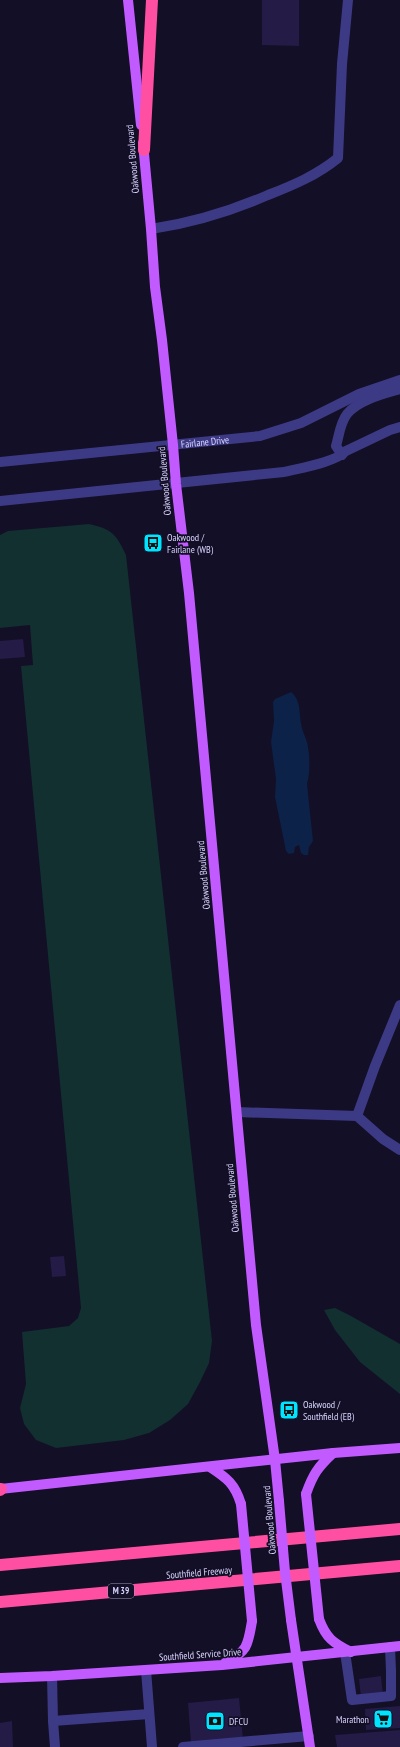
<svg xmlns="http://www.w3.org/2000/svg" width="400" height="1747" viewBox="0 0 400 1747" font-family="'PT Sans Narrow',sans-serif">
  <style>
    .green { fill: #12302f }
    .water { fill: #0c2248 }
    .building { fill: #241b47 }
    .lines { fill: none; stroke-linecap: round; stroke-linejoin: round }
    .minor { stroke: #3d3a85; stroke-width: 10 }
    .major { stroke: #c25bff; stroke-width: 10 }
    .highway { stroke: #ff4fa3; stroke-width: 12 }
    .major-bridge { stroke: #c25bff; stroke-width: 10 }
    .labels { text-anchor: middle; stroke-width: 3.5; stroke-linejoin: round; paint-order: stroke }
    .shield { fill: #130f26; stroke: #9e99be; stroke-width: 1 }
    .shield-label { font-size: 9px; font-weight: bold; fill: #d9d4ff }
    .street-label { font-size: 10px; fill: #d9d4ff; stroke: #130f26 }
    .poi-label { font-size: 10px; fill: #d9d4ff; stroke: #130f26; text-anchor: start }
  </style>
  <rect width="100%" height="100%" fill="#130f26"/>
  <g class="green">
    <path d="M89,524C112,529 116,534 126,555L212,1341L209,1363L200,1382L188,1404L170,1420L149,1433L124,1440L56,1448L36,1440L24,1424L20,1408L26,1384L22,1332L69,1326L78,1318L81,1308L21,666L33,665L30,625L0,628V535L8,531Z"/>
    <polygon points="335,1308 351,1316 400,1344 400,1394 360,1362 335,1330 324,1310"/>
  </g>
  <path class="water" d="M291,692C301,700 299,712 301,723C302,732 307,739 308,747C310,758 310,774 307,784L313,841L309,847L308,855H304L301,853L299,845L295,847L294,853L289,854L286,851L275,797L276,779L271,742L274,721L273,702L275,699Z"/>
  <g class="building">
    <polygon points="262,0 299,0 299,46 262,45"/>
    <polygon points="23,639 25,657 0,659 0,641"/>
    <polygon points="64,1256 66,1276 52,1277 50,1257"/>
    <polygon points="381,1676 383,1695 361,1697 359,1679"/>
    <polygon points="239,1698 243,1739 191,1743 188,1703"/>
    <polygon points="400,1706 400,1728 366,1730 365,1709"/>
    <polygon points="12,1721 13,1747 0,1747 0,1723"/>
    <polygon points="400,1730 400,1747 337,1747 335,1735"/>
  </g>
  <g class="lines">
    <g class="minor">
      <path d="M151,229C192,223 231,211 268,195C294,185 317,175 338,158L342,64L348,0"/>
      <path d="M342,455L336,446C339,436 340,423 347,414C358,400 383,394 400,389"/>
      <path id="s1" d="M0,462L260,436L301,423L359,394L400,380"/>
      <path d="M0,501L284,472C300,468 336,462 346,451L390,430L400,427"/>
      <polyline points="237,1112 357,1116 375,1066 400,1005"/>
      <polyline points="357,1116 383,1139 400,1150"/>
      <polyline points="345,1652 352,1700 391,1696 391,1671 390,1647"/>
      <polyline points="146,1670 152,1747"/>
      <polyline points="52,1676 53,1721"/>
      <polyline points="55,1747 53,1721 149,1714"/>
      <polyline points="183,1747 309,1736"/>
    </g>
    <g class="major">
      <polyline points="128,0 141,125"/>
      <polyline points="143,143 151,229 155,287 162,340 173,445 176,484 189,593 256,1325 275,1460 279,1501"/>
      <path d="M210,1467C227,1478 235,1484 241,1504"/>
      <polyline points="0,1489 333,1453 400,1448"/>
      <path d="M306,1494C313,1474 318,1467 333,1453"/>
      <polyline points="283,1549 285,1572"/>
      <path d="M319,1619C326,1638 333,1643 351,1652"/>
      <polyline points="291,1620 310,1747"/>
      <path d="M225,1663C248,1651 248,1645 252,1621"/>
      <polyline points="0,1678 52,1676 222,1665 400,1646"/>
    </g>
    <g class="highway">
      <polyline points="144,150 152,0"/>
      <polyline points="0,1490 1,1489"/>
      <polyline points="0,1565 400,1529"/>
      <polyline points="0,1602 400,1566"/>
    </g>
    <g class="major-bridge">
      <polyline points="306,1494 319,1619"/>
      <polyline points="279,1501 283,1549"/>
      <polyline points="241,1504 252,1621"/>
      <polyline points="285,1572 291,1620"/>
    </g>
  </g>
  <defs>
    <symbol id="bus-square" viewBox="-11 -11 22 22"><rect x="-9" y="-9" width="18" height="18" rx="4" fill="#00e5ff" stroke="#130f26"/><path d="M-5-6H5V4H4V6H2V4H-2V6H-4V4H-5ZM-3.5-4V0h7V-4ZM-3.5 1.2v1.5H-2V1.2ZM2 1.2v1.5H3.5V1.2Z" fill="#111"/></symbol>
    <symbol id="supermarket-square" viewBox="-11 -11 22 22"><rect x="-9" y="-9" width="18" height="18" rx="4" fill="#00e5ff" stroke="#130f26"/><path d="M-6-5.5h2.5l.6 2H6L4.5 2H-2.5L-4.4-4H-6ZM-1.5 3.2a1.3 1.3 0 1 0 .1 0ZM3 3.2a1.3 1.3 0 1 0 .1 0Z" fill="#111"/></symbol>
    <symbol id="bank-square" viewBox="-11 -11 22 22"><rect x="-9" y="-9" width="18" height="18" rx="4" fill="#00e5ff" stroke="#130f26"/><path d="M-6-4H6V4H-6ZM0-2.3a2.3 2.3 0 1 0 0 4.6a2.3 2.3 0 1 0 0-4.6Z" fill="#111"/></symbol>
  </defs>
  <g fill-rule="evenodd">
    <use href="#bus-square" x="142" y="532" width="22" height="22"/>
    <use href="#bus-square" x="278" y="1399" width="22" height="22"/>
    <use href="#supermarket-square" x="372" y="1708" width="22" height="22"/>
    <use href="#bank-square" x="204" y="1710" width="22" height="22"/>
  </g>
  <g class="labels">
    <rect class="shield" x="108" y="1584" width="26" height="14" rx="3"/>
    <g class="shield-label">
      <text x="121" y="1594">M 39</text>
    </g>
    <g class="street-label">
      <text transform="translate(132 159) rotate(-95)" y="4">Oakwood Boulevard</text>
      <text dy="4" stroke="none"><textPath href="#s1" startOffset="206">Fairlane Drive</textPath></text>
      <text transform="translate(164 481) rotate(-95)" y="4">Oakwood Boulevard</text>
      <text transform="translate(203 875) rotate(-95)" y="4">Oakwood Boulevard</text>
      <text transform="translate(232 1198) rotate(-95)" y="4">Oakwood Boulevard</text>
      <text transform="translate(269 1520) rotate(-95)" y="4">Oakwood Boulevard</text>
      <text transform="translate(199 1572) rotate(-5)" y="4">Southfield Freeway</text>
      <text transform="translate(200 1654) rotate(-4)" y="4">Southfield Service Drive</text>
    </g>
    <g class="poi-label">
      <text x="167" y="541">Oakwood /<tspan x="167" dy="12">Fairlane (WB)</tspan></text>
      <text x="303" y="1408">Oakwood /<tspan x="303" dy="12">Southfield (EB)</tspan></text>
      <text x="369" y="1723" text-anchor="end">Marathon</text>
      <text x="229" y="1725">DFCU</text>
    </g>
  </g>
</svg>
